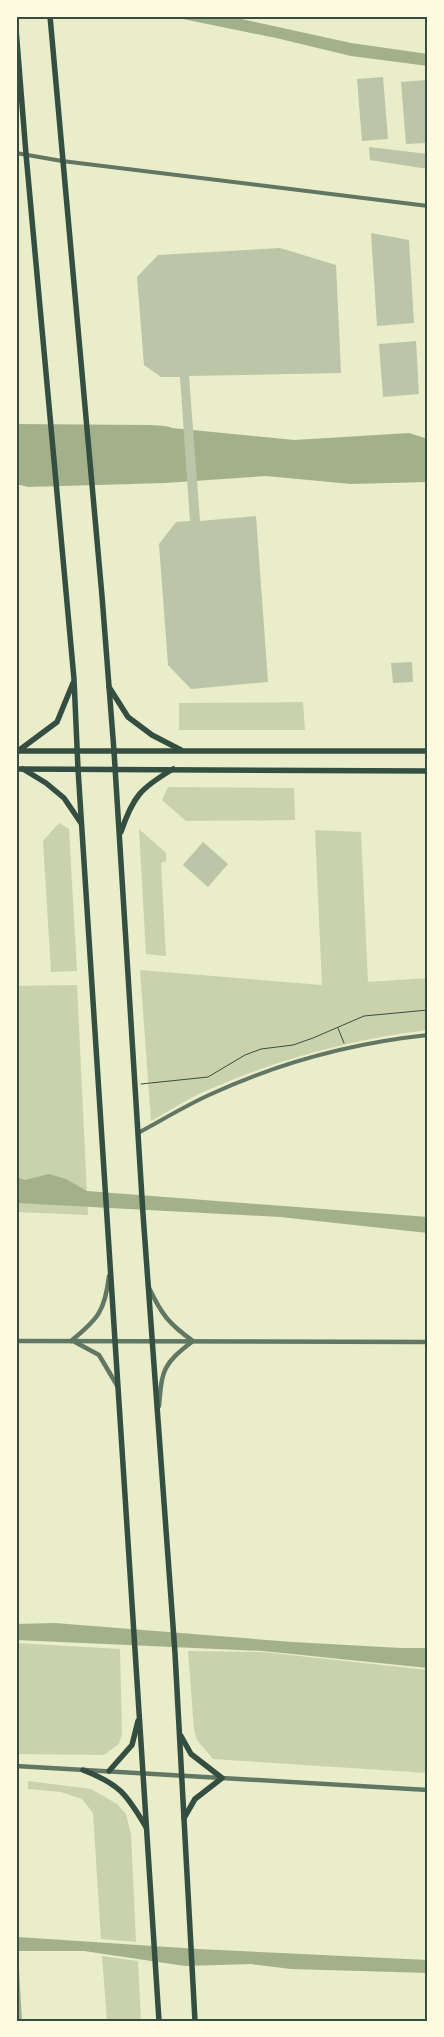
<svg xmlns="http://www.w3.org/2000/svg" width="444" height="2037" viewBox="0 0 444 2037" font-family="Quicksand,sans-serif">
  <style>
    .green { fill: #cad2ad }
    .water { fill: #a3b18a }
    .building { fill: #bcc5a7 }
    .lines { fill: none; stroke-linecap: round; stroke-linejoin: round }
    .path { stroke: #344e41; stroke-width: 1 }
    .minor { stroke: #617663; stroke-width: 4 }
    .tertiary { stroke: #617663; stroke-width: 4.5 }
    .primary { stroke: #344e41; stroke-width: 5.5 }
    .neatline { fill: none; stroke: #344e41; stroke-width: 2 }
  </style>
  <rect width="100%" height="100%" fill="#e9edc9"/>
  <g class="green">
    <polygon points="303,702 305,730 179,730 179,703"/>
    <polygon points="168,787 294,788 295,820 186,821 162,800"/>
    <polygon points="59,823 69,829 77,971 51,972 43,841"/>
    <polygon points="139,829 166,853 166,861 161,863 166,956 146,954"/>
    <path d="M315,830L361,832L368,982L428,978V1030C352,1039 278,1059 208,1090C188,1098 170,1111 151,1121L140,970L322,985Z"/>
    <polygon points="77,985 88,1215 16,1212 16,986"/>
    <polygon points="16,1643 120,1649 122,1734 119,1744 104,1755 16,1754"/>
    <polygon points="188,1651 263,1652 428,1670 428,1773 213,1759 197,1740 194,1730"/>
    <polygon points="28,1781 91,1789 117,1804 126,1814 131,1834 136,1942 101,1939 93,1813 82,1799 61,1792 28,1789"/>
    <polygon points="102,1956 138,1961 141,2021 107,2021"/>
  </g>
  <g class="water">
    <polygon points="135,16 228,16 351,43 428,54 428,66 351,56 276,38 183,19"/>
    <path d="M16,424L151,425C159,426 165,425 172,428L294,440L409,433L428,439V482L351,484L266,476L165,483L28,487L16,484Z"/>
    <polygon points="49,1174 66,1179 87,1191 428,1217 428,1233 280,1217 16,1203 16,1177 25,1180"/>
    <polygon points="55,1623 293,1642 401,1648 428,1648 428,1668 263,1651 16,1640 16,1624"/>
    <polygon points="16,1922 18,1937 198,1949 428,1960 428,1973 291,1969 251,1964 185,1966 84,1951 18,1951 22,2021 16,2021"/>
  </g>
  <g class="building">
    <polygon points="383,77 388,139 362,141 357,79"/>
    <polygon points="426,80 428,143 406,144 401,82"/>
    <polygon points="369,147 428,154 428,169 370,160"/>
    <polygon points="371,233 409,240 414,323 377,326"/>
    <polygon points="280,248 336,265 341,373 189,376 200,521 256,516 268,682 191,689 168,665 159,544 176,522 190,521 180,377 161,377 144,365 137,277 158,255"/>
    <polygon points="416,341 419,394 383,397 379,344"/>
    <polygon points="412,662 413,682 393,683 391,663"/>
    <polygon points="203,842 228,864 208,887 183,865"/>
  </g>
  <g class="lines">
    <g class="path">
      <polyline points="338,1028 344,1043"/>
      <polyline points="141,1084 208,1077 245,1055 261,1049 293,1045 313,1038 364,1016 428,1010"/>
    </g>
    <g class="minor">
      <polyline points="16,153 62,161 428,206"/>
      <path d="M138,1133C162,1120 185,1106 209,1095C278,1063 352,1043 428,1035"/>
    </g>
    <g class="tertiary">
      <path d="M149,1288C162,1315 169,1324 193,1341C163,1364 162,1369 159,1406"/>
      <polyline points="16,1341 428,1342"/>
      <path d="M71,1341C98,1319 105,1311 109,1276"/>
      <polyline points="75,1342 99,1355 118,1387"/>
      <polyline points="16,1766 428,1790"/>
    </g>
    <g class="primary">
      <polyline points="50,16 102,596 114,751 143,1214 175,1653 195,2021"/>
      <polyline points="16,29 26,154 74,679 78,769 159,2021"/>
      <polyline points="109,687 128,717 152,735 181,750"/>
      <polyline points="16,751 428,751"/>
      <polyline points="18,751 57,722 73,683"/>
      <polyline points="16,769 428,771"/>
      <polyline points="23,769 46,783 64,798 81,823"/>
      <path d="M121,832C133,796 141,788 173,769"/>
      <polyline points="181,1736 191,1754 222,1778 195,1799 184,1818"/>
      <path d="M83,1770C119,1784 126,1793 146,1827"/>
      <polyline points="109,1771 132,1745 138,1721"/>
    </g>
  </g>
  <rect width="444" height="2037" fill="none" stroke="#fefae0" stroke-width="35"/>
  <rect x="18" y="18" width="408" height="2002" class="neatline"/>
</svg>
